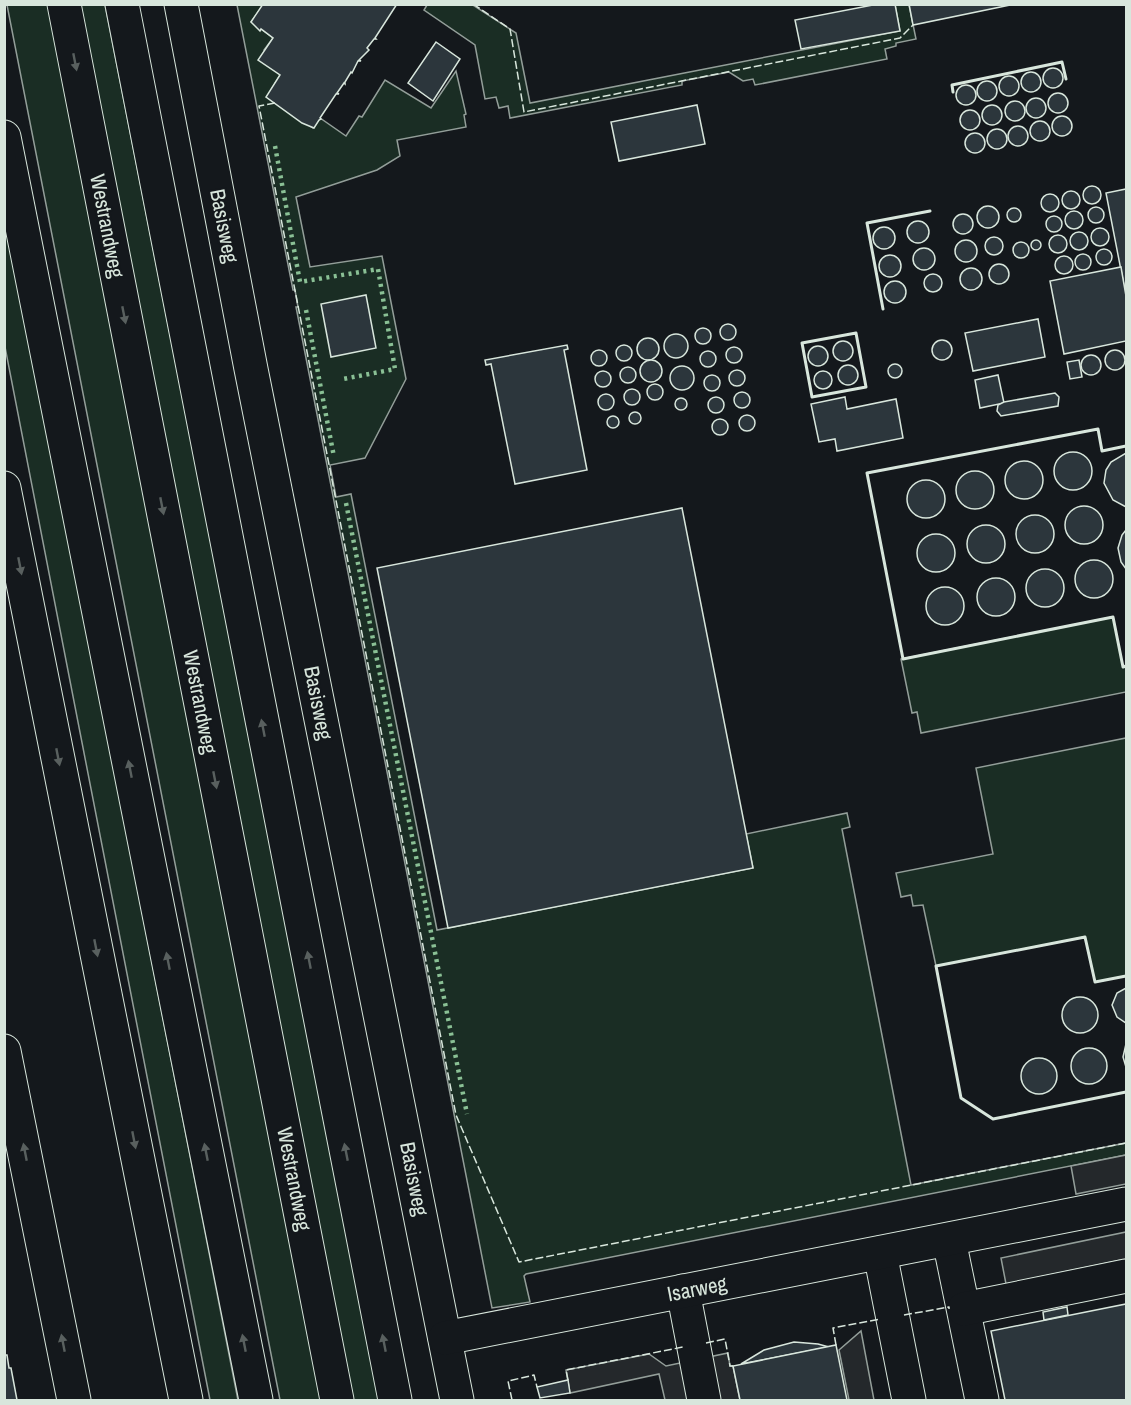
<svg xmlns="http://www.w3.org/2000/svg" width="1131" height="1405" viewBox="0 0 1131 1405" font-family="'Archivo Narrow',sans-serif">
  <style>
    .green { fill: #1a2d24; stroke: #939e99; stroke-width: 1.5 }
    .parking { fill: #24282b; stroke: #939e99; stroke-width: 1.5 }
    .building { fill: #2c363c; stroke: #d8e6dc; stroke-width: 1.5 }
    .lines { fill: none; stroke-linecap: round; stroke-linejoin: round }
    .minor-casing { stroke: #d8e6dc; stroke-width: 35 }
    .major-casing { stroke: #d8e6dc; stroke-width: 35 }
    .highway-casing { stroke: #d8e6dc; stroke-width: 35 }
    .minor { stroke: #14181c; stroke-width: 33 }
    .major { stroke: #14181c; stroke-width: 33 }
    .highway { stroke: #14181c; stroke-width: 33 }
    .hedge { stroke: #8ac095; stroke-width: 4.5; stroke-dasharray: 3 4.5; stroke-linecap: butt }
    .fence { stroke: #d8e6dc; stroke-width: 1.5; stroke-dasharray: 8 3; stroke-linecap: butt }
    .wall { stroke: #d8e6dc; stroke-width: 3 }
    .oneway { fill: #59605f }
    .labels { text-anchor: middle; stroke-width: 4.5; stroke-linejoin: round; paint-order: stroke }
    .street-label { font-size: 21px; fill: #d8e6dc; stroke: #14181c }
  </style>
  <rect width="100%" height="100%" fill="#14181c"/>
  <g class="green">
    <polygon points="7,5 105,5 289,936 384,1400 280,1400"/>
    <polygon points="237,5 263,5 251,22 260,30 261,29 273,38 264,50 280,75 267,97 313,128 320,118 346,136 359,116 362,117 385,80 431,108 456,71 466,114 464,115 466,127 397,140 400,156 377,170 296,197 310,267 382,256 406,379 365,458 330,465 336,497 351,494 437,930 753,868 746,834 847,813 850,827 842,829 911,1185 1126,1143 1126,1155 526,1274 524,1276 530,1302 492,1308 296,307 298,307 295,290 293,290"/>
    <polygon points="427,5 473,5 516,33 530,103 900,31 895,5 909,5 916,39 896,43 896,46 885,49 887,59 755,85 753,79 743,81 729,72 682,81 682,85 510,118 508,106 499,108 496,97 485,99 475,45 424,10"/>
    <polygon points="4,209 238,1400 210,1400 5,347"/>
    <polygon points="1113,617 1123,667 1126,666 1126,692 921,733 917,712 912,713 901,659"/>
    <polygon points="1126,738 1126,976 1095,982 1085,937 936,966 923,905 913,906 911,895 901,897 896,873 993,854 976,768"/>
  </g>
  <g class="parking">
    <polygon points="1126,1155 1126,1184 1076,1194 1071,1166"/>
    <polygon points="1126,1232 1126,1259 1006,1284 1001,1258"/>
    <polygon points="861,1331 874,1400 849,1400 839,1350"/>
    <polygon points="728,1353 730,1366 733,1366 740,1400 665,1400 659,1374 570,1393 566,1370 649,1354 666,1366"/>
  </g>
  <g class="building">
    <polygon points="263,4 397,4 375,38 376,39 374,39 367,48 369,50 359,60 361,61 358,61 352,73 351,72 345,82 345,84 344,83 337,93 339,94 336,94 320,118 321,119 319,120 314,128 302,123 266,97 280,75 258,60 273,38 261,29 260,31 251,22"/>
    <polygon points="878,4 895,4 900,31 801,49 795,20"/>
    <polygon points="909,4 1015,4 913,25"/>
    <polygon points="436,42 460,59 433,101 408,83"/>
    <circle cx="1053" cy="78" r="10"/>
    <circle cx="1031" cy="82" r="10"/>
    <circle cx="1009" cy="86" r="10"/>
    <circle cx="987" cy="91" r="10"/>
    <circle cx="966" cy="95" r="10"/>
    <circle cx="1058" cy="103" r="10"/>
    <circle cx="1036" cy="108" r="10"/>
    <circle cx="1015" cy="111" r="10"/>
    <circle cx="992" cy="115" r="10"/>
    <polygon points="697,105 705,144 619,161 611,122"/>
    <circle cx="970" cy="120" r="10"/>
    <circle cx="1062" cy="126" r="10"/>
    <circle cx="1040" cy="131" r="10"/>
    <circle cx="1018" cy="136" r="10"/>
    <circle cx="997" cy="139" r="10"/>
    <circle cx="975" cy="143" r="10"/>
    <circle cx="1092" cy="195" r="9"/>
    <polygon points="1126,189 1126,296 1106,193"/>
    <circle cx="1071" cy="200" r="9"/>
    <circle cx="1050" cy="203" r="9"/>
    <circle cx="988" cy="217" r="11"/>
    <circle cx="1096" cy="215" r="8"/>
    <circle cx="1014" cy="215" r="7"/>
    <circle cx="1074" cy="220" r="9"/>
    <circle cx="963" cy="224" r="10"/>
    <circle cx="1054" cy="224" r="8"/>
    <circle cx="918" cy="232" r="11"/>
    <circle cx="884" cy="238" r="11"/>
    <circle cx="1100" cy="237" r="9"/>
    <circle cx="1079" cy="241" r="9"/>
    <circle cx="1058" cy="244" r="9"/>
    <circle cx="994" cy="246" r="9"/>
    <circle cx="1036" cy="245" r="5"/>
    <circle cx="966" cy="251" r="11"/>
    <circle cx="1021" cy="250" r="8"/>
    <circle cx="924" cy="259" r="11"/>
    <circle cx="1104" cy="257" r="8"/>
    <circle cx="1083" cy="262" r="8"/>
    <circle cx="890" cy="266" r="11"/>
    <circle cx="1064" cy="265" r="9"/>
    <circle cx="999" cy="274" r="10"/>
    <polygon points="1121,267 1126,296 1126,341 1064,354 1050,281"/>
    <circle cx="971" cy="279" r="11"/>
    <circle cx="933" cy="283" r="9"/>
    <circle cx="895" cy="292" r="11"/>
    <polygon points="366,295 376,348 331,357 321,304"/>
    <polygon points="1038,319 1045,357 973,371 965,333"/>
    <circle cx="728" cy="332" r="8"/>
    <circle cx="703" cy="336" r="8"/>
    <circle cx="676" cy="346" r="12"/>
    <circle cx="648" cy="349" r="11"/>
    <circle cx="942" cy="350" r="10"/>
    <circle cx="843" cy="351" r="10"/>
    <circle cx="624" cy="353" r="8"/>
    <polygon points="567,345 568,349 564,350 587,470 515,484 491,364 486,365 485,360"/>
    <circle cx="818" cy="356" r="10"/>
    <circle cx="734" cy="355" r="8"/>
    <circle cx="599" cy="358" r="8"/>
    <circle cx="1115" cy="360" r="10"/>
    <circle cx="708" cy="359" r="8"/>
    <circle cx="1091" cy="365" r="10"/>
    <polygon points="1079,360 1082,377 1070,379 1067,362"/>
    <circle cx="651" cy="371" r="11"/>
    <circle cx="895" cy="371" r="7"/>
    <circle cx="848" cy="375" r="10"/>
    <circle cx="682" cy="378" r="12"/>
    <circle cx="628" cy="375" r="8"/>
    <circle cx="737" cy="378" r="8"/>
    <circle cx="603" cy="379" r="8"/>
    <circle cx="823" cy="380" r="9"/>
    <circle cx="712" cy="383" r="8"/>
    <polygon points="998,375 1004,403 980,408 975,380"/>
    <circle cx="655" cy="392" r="8"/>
    <circle cx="632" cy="397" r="8"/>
    <circle cx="742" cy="400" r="8"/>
    <polygon points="1055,393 1059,397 1058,406 1001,416 997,411 998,405 1004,402"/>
    <circle cx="606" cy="402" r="8"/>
    <circle cx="716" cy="405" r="8"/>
    <polygon points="845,397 847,409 896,399 903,438 837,451 835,439 819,442 811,404"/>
    <circle cx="681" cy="404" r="6"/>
    <circle cx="635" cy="418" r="6"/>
    <circle cx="747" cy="423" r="8"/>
    <circle cx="613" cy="422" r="6"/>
    <circle cx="720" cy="427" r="8"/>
    <circle cx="1073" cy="471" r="19"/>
    <polygon points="1126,453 1126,507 1113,500 1104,483 1106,470 1111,462"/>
    <circle cx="1024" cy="480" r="19"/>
    <circle cx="975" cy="490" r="19"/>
    <circle cx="926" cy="499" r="19"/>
    <circle cx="1084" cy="525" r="19"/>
    <polygon points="682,508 753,868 448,928 377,568"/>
    <circle cx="1035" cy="534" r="19"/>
    <circle cx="986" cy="544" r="19"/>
    <polygon points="1126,530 1126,569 1121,562 1118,548 1122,535"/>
    <circle cx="936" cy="553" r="19"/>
    <circle cx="1094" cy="579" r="19"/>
    <circle cx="1045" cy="588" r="19"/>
    <circle cx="996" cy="597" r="19"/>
    <circle cx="945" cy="606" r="19"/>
    <polygon points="1126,988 1126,1023 1117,1017 1112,1005 1117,993"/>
    <circle cx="1080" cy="1015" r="18"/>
    <polygon points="1126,1044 1126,1067 1123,1057"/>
    <circle cx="1089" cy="1066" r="18"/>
    <circle cx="1039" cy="1076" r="18"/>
    <polygon points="1126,1304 1126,1400 1005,1400 991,1331"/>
    <polygon points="1067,1307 1068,1315 1044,1320 1043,1312"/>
    <polygon points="794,1342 818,1344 829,1347 741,1364 764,1350"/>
    <polygon points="836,1345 847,1400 740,1400 733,1366"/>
    <polygon points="4,1355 7,1355 9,1368 11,1368 17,1400 4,1400"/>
    <polygon points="568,1380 570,1393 540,1398 537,1387"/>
  </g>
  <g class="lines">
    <defs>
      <g id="minor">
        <polyline points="181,4 251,369 457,1400"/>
        <polyline points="4,1051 74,1400"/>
        <polyline points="949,1240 982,1400"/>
        <polyline points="880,1253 909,1400"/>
        <polyline points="683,1291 704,1400"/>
        <polyline points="964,1309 1126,1276"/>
        <polyline points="445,1338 1126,1204"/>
      </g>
      <g id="major">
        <polyline points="4,137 256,1400"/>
        <polyline points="4,488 186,1400"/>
      </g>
      <g id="highway">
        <polyline points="64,4 337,1400"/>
        <polyline points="122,4 395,1400"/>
      </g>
    </defs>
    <use href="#minor" class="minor-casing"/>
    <use href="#major" class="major-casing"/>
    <use href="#highway" class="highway-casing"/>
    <use href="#minor" class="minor"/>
    <use href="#major" class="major"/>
    <use href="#highway" class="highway"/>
    <g class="hedge">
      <polyline points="275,146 300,282 378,269 395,369 343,379"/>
      <polyline points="306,310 334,457"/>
      <polyline points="346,503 467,1114"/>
    </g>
    <g class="fence">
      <polyline points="473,4 510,29 524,112 900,38 913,25"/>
      <polyline points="275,103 259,106 456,1115 519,1262 1126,1143"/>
      <polyline points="904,1315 949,1307 949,1309"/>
      <polyline points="706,1343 725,1339 730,1366 733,1366"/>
      <polyline points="836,1345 833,1328 880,1319"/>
      <polyline points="568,1380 566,1370 683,1347"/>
      <polyline points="512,1400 508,1381 534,1375 537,1387"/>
    </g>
    <g class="wall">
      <polyline points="953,92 952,85 1062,62 1066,79"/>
      <polyline points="883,309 867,223 930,211"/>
      <polygon points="856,333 866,387 812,397 802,343"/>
      <polyline points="1126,446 1102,451 1098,429 867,473 903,659 1113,617 1123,667 1126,666"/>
      <polyline points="1126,976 1095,982 1085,937 936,966 961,1098 993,1119 1126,1092"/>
    </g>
  </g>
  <defs><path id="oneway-solid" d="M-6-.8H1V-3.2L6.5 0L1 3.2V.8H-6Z" transform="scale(1.5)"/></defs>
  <g class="oneway">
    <use href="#oneway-solid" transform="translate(75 62) rotate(79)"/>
    <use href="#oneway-solid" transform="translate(124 315) rotate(79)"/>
    <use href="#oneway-solid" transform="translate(162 506) rotate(79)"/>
    <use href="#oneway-solid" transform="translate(20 566) rotate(79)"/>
    <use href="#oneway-solid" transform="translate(263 728) rotate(-101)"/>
    <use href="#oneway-solid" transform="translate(58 757) rotate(79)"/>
    <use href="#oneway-solid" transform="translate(130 769) rotate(-101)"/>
    <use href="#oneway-solid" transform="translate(215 780) rotate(79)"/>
    <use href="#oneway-solid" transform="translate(96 948) rotate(79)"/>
    <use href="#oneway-solid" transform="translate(309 960) rotate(-101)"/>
    <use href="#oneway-solid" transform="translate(168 961) rotate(-101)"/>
    <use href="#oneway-solid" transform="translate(134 1140) rotate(79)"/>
    <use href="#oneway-solid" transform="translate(25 1152) rotate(-101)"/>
    <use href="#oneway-solid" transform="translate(206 1152) rotate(-101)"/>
    <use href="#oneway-solid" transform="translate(346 1152) rotate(-101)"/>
    <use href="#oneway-solid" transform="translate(63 1343) rotate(-101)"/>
    <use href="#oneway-solid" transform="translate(244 1343) rotate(-101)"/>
    <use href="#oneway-solid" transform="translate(384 1343) rotate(-101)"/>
  </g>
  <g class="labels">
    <g class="street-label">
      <text transform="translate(107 226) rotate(79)" y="7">Westrandweg</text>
      <text transform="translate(224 226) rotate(79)" y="7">Basisweg</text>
      <text transform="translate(200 702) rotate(79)" y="7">Westrandweg</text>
      <text transform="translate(318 703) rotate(79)" y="7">Basisweg</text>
      <text transform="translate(294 1179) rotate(79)" y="7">Westrandweg</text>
      <text transform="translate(414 1179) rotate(79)" y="7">Basisweg</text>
      <text transform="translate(697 1289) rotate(-11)" y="7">Isarweg</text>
    </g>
  </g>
  <rect width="1131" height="1405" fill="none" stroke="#d8e6dc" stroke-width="12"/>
</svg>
